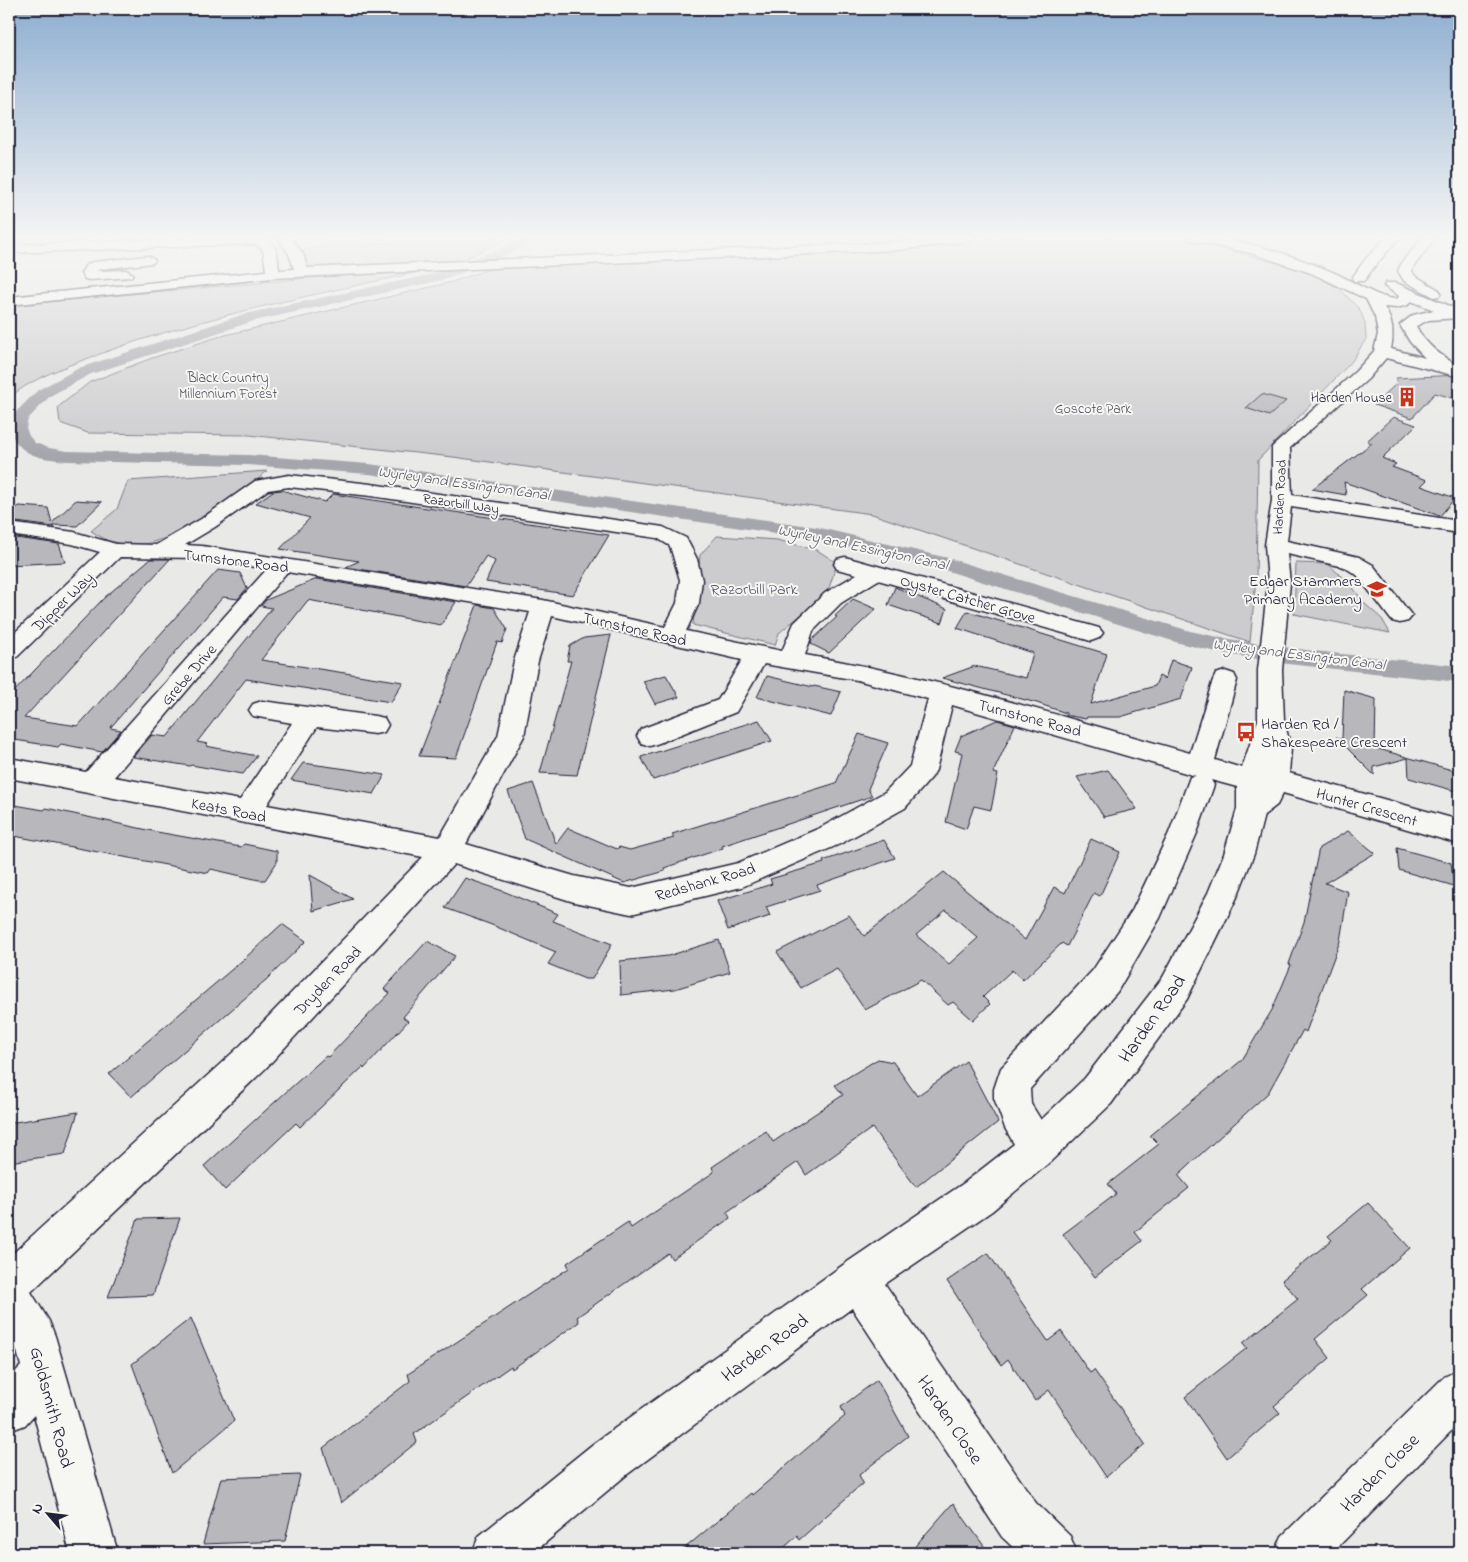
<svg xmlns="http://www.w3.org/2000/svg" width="1468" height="1562" viewBox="0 0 1468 1562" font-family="'Indie Flower',sans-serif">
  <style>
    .green { fill: #ccccce; stroke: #777784 }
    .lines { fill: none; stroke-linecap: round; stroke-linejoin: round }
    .canal { fill: #a5a5ac; fill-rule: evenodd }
    .building { fill: #b8b8bc; stroke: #22223b; fill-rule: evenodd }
    .minor-casing { stroke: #22223b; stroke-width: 3 }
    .minor { fill: #f6f6f2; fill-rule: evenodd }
    .labels { text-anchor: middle; stroke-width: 4; stroke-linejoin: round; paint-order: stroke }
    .far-park-label { font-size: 14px; fill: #555567; stroke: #f6f6f2 }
    .far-poi-label { font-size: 14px; fill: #22223b; stroke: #f6f6f2; text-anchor: end }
    .far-street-label { font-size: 14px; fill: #22223b; stroke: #f6f6f2 }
    .far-water-label { font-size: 15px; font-style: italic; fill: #565668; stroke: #f6f6f2 }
    .street-label { font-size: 16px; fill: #22223b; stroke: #f6f6f2 }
    .poi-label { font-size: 16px; fill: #22223b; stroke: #f6f6f2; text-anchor: end }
    .park-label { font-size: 16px; fill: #555567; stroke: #f6f6f2 }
    .near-street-label { font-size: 19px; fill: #22223b; stroke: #f6f6f2 }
  </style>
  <rect width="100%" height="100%" fill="#e9e9e7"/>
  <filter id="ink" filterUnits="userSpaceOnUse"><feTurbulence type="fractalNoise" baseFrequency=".02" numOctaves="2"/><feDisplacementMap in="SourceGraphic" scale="10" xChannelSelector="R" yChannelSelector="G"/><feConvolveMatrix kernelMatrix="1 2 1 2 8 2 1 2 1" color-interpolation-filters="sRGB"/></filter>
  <g filter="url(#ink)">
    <g class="green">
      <polygon points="342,237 355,237 364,246 391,241 388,237 510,237 461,261 308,267 302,263 306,257 303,250 330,245 327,240"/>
      <polygon points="995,237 1177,237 1307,271 1339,288 1360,310 1365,323 1366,339 1352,361 1258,460 1256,579 1250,642 872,514 453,457 249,435 88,433 60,423 58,407 90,382 152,358 221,336 452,282 498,266 810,255 928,248"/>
      <path d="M447,266C333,291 218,312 108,351C76,363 34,376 9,398V305Z"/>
      <polygon points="267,471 248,488 176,535 146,544 125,544 108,541 91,531 117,509 128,481"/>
      <polygon points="717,536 777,540 817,550 837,563 829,588 808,609 779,633 775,645 693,625 700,555"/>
      <polygon points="1296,563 1328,564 1351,585 1365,604 1382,619 1390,633 1294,614"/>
    </g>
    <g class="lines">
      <path class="canal" d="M520,237H535L516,251L447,279L254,321L91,374L50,396L28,419L26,428L29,436L35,443L49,448L67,451L247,455L369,464L816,527L948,558L1190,631C1279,651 1369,656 1459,666V682L1288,664L1221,653L1179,643L935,567L816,539L369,474L247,465L67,461C40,458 20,457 9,429L14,414L38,390L79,368L245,314L438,273L508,245Z"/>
    </g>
    <g class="building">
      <polygon points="1459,375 1459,400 1435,393 1412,418 1374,405 1398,382 1396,381 1396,378"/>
      <polygon points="1262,394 1286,401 1269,416 1246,408"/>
      <polygon points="1393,417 1416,425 1382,458 1396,464 1392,467 1427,480 1421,486 1455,498 1440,516 1344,482 1346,495 1312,489 1372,443 1367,441"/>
      <polygon points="281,490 325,502 333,494 609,535 573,595 486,582 495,561 486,556 466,586 346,567 359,561 280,549 310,518 256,503 273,491"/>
      <polygon points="76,500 102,502 77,526 53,525 54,527 9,521 9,515 19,506 48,508 52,523"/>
      <polygon points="9,537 59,544 65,562 9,565"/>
      <polygon points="150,559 170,559 24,718 78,726 218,570 240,573 247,588 238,599 223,597 110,728 121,730 102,752 61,744 58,747 9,739 9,697 104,598"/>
      <polygon points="317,579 456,602 441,625 308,600 261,660 403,682 391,702 246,679 197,742 208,744 206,746 257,756 243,774 191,765 190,766 133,757 152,735 167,737 272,608 261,606 266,600"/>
      <polygon points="895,587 947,609 942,623 888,605"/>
      <polygon points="853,599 876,609 829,653 811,644 812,640 837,617 835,616"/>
      <polygon points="477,605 494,608 507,629 502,643 497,642 456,758 419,756"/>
      <polygon points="967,611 1107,654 1091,704 1155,686 1159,676 1165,679 1171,660 1192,667 1181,699 1120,717 1087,717 1086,719 1070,716 1066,716 1066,713 1037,703 942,678 975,666 1026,678 1033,653 957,628"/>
      <polygon points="611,635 577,775 540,773 571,661 567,661 570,646 584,638"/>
      <polygon points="666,675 679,697 655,704 643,681"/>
      <polygon points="767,676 813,687 814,686 841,692 831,716 757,697"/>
      <polygon points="1344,690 1376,699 1375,748 1459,772 1459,792 1409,778 1408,758 1374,767 1374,775 1336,737 1342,739"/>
      <polygon points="759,720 772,741 653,780 641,757"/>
      <polygon points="997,720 1015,725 993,773 998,774 991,810 974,806 966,829 946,822 962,753 955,751 961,736"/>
      <polygon points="859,734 888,743 868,789 872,796 722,846 723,848 664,868 665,871 624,883 525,839 508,791 533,783 556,844 568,828 617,849 619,847 630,850 674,838 672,834 836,783"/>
      <polygon points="303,763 347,769 385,775 374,794 291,780"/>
      <polygon points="1108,770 1115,779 1137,809 1104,817 1077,777"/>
      <polygon points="9,804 44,810 46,808 157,832 241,847 244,844 277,851 277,862 265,880 259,880 211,869 208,873 9,835"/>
      <polygon points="1348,831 1375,853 1325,883 1348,892 1340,941 1306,1032 1303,1030 1268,1093 1178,1175 1189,1188 1135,1232 1142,1241 1095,1277 1063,1234 1116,1194 1108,1184 1159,1144 1150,1135 1242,1060 1272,1010 1291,965 1289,964 1304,922 1319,848"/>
      <path d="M1091,839L1120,852L1100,896L1094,893L1067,946L1062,943L1023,980L1012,970L983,997L990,1004L973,1020L953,1002L948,1005L921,980L865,1010L837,969L801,988L777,952L849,915L864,936L944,872L1025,940L1054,887L1065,893ZM946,910L978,938L949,964L916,935Z"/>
      <polygon points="884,840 895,858 817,885 820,890 766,907 770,916 728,930 717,901 772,884 770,879 824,863 823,861"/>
      <polygon points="1397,848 1451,863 1454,886 1399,870"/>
      <polygon points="310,875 353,899 313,911"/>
      <polygon points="465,878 503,891 558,914 553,921 612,944 592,979 585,979 548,964 556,952 492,925 445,908"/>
      <polygon points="282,924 306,941 267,979 131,1097 109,1074 244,959"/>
      <polygon points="719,940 730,972 675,989 621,995 620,961 668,956"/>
      <polygon points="427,941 455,956 403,1017 408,1021 364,1069 363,1067 300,1127 296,1123 225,1190 204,1166 326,1056 328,1057 390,993 384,989"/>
      <polygon points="878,1059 893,1062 917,1096 966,1061 998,1122 916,1187 872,1128 806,1175 798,1162 727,1212 730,1218 672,1259 668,1253 577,1317 579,1322 512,1369 511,1366 414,1434 417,1442 341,1503 323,1448 410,1381 408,1374 569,1268 567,1263 628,1222 631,1228 714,1172 712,1167 766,1131 773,1142 843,1095 835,1085"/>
      <polygon points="78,1112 65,1154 9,1162 9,1123"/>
      <polygon points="1368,1203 1410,1248 1362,1289 1368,1295 1315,1339 1330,1358 1274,1406 1280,1413 1227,1458 1185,1397 1247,1348 1243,1343 1298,1299 1282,1280 1332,1240 1328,1236"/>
      <polygon points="180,1218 153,1295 108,1297 138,1219"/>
      <polygon points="988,1253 1048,1341 1061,1331 1090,1373 1094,1370 1145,1444 1106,1477 1049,1390 1035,1401 1008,1359 1001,1365 947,1281"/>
      <polygon points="191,1318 234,1421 172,1473 132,1364"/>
      <polygon points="877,1380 908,1436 859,1475 863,1483 799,1540 797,1536 778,1553 679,1553 751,1493 752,1495 845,1416 841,1407"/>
      <polygon points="300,1475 285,1541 203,1544 221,1478"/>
      <polygon points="953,1503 989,1553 909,1553"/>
    </g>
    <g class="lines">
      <defs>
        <g id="minor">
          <path d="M214,237C229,237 265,232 274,246C278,252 278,263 279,270L294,269L289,254L277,237H290L303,254L307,268L897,242L935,237H976L970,241L897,250L273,278L9,305V297L266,271L263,250L257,245L250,244L9,253V245Z"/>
          <path d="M1188,237C1236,237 1285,252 1330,271C1348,278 1380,300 1397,299L1399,296L1384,286L1386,283H1396L1459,310V318L1429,320L1416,326C1425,345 1442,356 1458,366V374L1452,375L1386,358L1368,379L1290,448L1292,495L1459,521V533L1291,507L1287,541L1359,557L1373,565L1412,616L1408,621L1400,623L1392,621L1357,575L1344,567L1287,554L1290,583L1282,670L1284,720L1291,749L1289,773L1459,820V844L1283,793L1277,805L1264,815L1254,854L1237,897L1187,999L1111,1104L1051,1161L992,1211L885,1284L1036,1503L1070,1536L1077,1553H1019L1002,1537L852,1308L625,1476L533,1553H472L479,1536L593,1444L843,1265L964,1183L1014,1144L1005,1128L994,1098V1089L1001,1068L1093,970L1133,909L1169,833L1190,777L1196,776L952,705L936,770L932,777L905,808L840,844L742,887L631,914L574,902L454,864L265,1069L31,1292L49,1321L55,1336L118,1553H70L34,1415L25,1425L9,1431V1378L21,1366L15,1344L9,1334V1257L241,1045L423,857L9,778V758L86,772L267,569L202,558L120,557L17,657L9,659V638L100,552L72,544L9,535V523L74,532L116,544L156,545L201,519L255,481L289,475L371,484L663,527L686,538L697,559L702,580L699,603L686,631L782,651L794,623L825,593L857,574L837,569L834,564L837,559L845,557L1099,628L1103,633L1099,638L1091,641L878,580L841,603L813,631L805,655C936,677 1063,717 1190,753L1213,680L1216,674L1225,671L1234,674L1237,680L1215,760L1242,768L1258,720V670L1268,583L1265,545L1272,500V447L1356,371L1374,351L1378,334L1375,317L1366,299L1311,273L1251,253L1189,240ZM1411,301L1434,310L1413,315L1400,325L1410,342L1425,358L1391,349C1394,333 1393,321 1384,307L1396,308L1408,305ZM289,487L371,496L657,538L670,546L680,580L677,603L665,627L543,600L202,546L185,545L215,527L268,490ZM287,572L530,612L514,661L498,736L440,837L267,805L317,727L375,734L384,732L388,725L384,718L375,716L262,701L253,704L249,710L253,716L292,723L240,800L114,777ZM552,616L742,660L718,700L641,729L637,736L641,743L650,746L659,743L736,712L764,664L857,680L928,699L910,766L885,792L820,828L738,863L631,888L574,876L466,844L524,736L538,661ZM1211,780L1237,787V809L1224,854L1208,893L1163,977L1085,1078L1041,1120L1031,1104L1030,1089L1117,992L1160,918L1197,833L1214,785Z"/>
          <polygon points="1386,237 1400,237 1374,267 1364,281 1354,281 1352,278 1364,261"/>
          <polygon points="1423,237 1436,237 1414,266 1412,271 1414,275 1439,290 1441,293 1439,296 1434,297 1404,281 1398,271 1402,262"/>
          <polygon points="148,256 155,260 153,263 101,269 96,271 126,270 133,274 131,277 90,280 85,279 81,273 86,265 93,262"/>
          <polygon points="1459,1370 1459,1423 1332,1553 1275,1553 1282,1536 1444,1377"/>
        </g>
      </defs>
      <use href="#minor" class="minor-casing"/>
      <use href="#minor" class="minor"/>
    </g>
  </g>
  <linearGradient id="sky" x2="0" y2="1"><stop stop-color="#8daed0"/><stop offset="0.52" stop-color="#f5f5f4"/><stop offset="1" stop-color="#f5f5f4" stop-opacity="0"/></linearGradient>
  <rect width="1468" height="456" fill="url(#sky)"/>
  <defs>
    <symbol id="building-bare" viewBox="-9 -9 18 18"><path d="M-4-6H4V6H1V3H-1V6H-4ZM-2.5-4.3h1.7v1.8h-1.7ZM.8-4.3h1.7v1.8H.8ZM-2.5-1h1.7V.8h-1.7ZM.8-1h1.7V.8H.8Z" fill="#c8321e" stroke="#f6f6f2" stroke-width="2.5" paint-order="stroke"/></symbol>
    <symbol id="school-bare" viewBox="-9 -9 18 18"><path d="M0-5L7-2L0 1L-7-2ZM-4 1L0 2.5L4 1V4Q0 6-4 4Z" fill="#c8321e" stroke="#f6f6f2" stroke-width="2.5" paint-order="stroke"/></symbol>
    <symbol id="bus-bare" viewBox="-9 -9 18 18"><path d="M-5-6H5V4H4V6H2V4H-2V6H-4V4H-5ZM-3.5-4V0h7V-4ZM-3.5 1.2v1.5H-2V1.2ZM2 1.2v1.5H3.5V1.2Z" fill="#c8321e" stroke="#f6f6f2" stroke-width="2.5" paint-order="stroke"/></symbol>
  </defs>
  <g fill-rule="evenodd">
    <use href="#building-bare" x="1393" y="383" width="28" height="28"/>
    <use href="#school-bare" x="1363" y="575" width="28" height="28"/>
    <use href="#bus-bare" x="1232" y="718" width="28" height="28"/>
  </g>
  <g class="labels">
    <g class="far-park-label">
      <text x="228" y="382">Black Country<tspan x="228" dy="16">Millennium Forest</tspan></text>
      <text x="1093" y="413">Goscote Park</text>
    </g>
    <g class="far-poi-label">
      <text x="1392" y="402">Harden House</text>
    </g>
    <g class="far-street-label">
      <text transform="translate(1279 497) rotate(-87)" y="5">Harden Road</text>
      <text transform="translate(461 503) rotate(8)" y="5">Razorbill Way</text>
    </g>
    <g class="far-water-label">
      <text transform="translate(464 483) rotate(8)" y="5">Wyrley and Essington Canal</text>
      <text transform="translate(863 547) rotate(12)" y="5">Wyrley and Essington Canal</text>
      <text transform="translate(1299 654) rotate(7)" y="5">Wyrley and Essington Canal</text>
    </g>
    <g class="street-label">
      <text transform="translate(236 560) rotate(7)" y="6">Turnstone Road</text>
      <text transform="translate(968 598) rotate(16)" y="6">Oyster Catcher Grove</text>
      <text transform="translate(62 601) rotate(-44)" y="6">Dipper Way</text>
      <text transform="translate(635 628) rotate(13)" y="6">Turnstone Road</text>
      <text transform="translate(188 674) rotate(-49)" y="6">Grebe Drive</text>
      <text transform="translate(1030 717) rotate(15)" y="6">Turnstone Road</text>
      <text transform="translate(1367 806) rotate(16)" y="6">Hunter Crescent</text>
      <text transform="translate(229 809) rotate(11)" y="6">Keats Road</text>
      <text transform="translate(705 881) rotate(-16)" y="6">Redshank Road</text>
      <text transform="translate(327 980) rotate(-46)" y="6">Dryden Road</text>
    </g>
    <g class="poi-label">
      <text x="1362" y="586">Edgar Stammers<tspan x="1362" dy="18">Primary Academy</tspan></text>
      <text x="1261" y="729" text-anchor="start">Harden Rd /<tspan x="1261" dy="18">Shakespeare Crescent</tspan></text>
    </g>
    <g class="park-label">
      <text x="754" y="594">Razorbill Park</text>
    </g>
    <g class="near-street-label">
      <text transform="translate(1151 1018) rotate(-55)" y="7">Harden Road</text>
      <text transform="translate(764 1347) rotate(-36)" y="7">Harden Road</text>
      <text transform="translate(53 1407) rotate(75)" y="7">Goldsmith Road</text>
      <text transform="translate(951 1419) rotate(56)" y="7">Harden Close</text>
      <text transform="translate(1379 1472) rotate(-45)" y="7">Harden Close</text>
    </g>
  </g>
  <rect width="1468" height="1562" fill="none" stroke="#f6f6f2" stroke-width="30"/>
  <rect x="15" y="15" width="1438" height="1532" fill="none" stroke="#22223b" stroke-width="2" filter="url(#ink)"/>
  <g transform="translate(48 1514) rotate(298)" stroke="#f6f6f2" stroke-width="4" paint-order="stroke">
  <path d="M0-4L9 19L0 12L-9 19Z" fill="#22223b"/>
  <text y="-8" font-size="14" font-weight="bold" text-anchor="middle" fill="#22223b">N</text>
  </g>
</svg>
